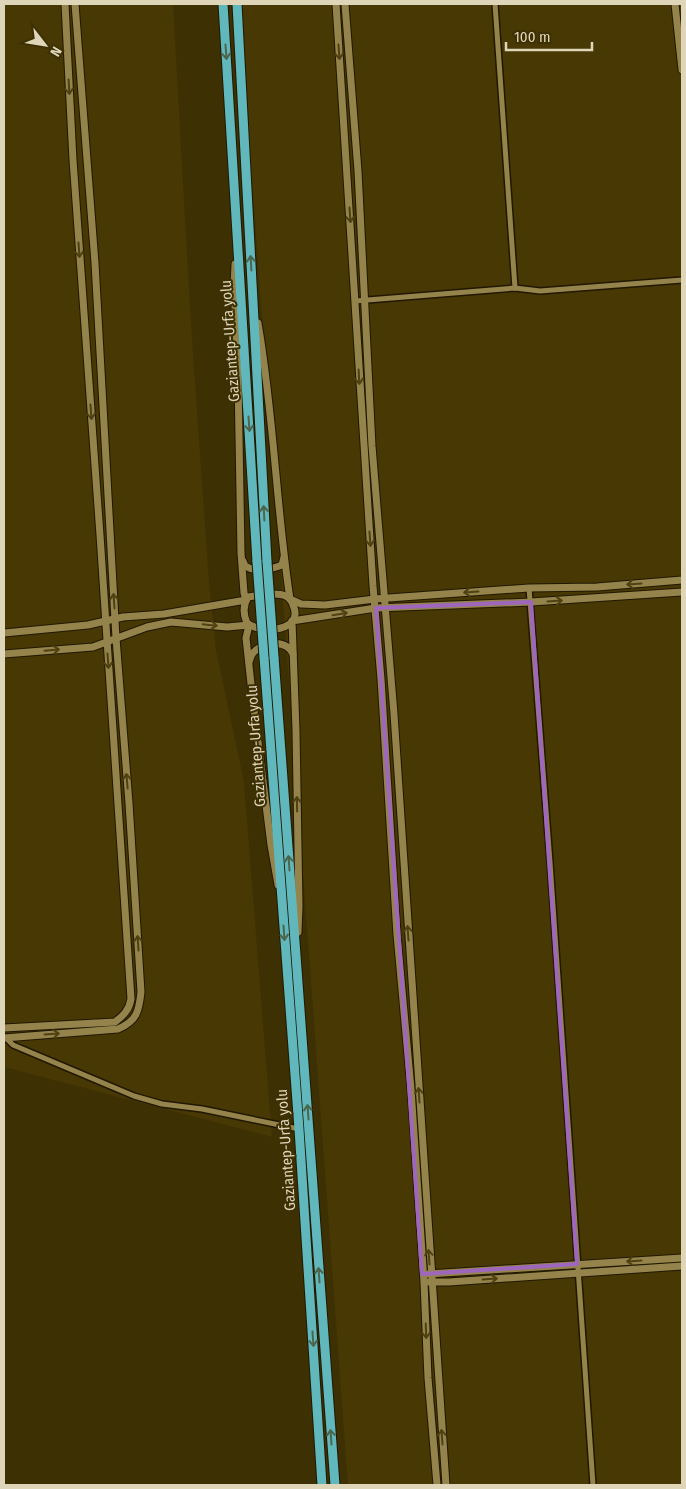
<svg xmlns="http://www.w3.org/2000/svg" width="686" height="1489" viewBox="0 0 686 1489" font-family="'Fira Sans Condensed',sans-serif">
  <style>
    .built { fill: #473804 }
    .lines { fill: none; stroke-linecap: round; stroke-linejoin: round }
    .minor-casing { stroke: #211800; stroke-width: 8 }
    .tertiary-casing { stroke: #211800; stroke-width: 9 }
    .trunk-casing { stroke: #211800; stroke-width: 11 }
    .minor { stroke: #95834c; stroke-width: 5 }
    .tertiary { stroke: #95834c; stroke-width: 7 }
    .trunk { stroke: #60b8bd; stroke-width: 9 }
    .trunk-bridge-casing { stroke: #211800; stroke-width: 11; stroke-linecap: butt }
    .trunk-bridge { stroke: #60b8bd; stroke-width: 9 }
    .oneway { stroke: #4b664d }
    .oneway2 { stroke: #4f4112 }
    .marked { fill: none; stroke: #9e67bd; stroke-width: 4; stroke-linejoin: round }
    .labels { text-anchor: middle; stroke-width: 4; stroke-linejoin: round; paint-order: stroke }
    .street-label { font-size: 15px; fill: #dfd5b9; stroke: #3d3003 }
  </style>
  <rect width="100%" height="100%" fill="#3d3003"/>
  <g class="built">
    <polygon points="4,4 173,4 191,324 209,582 216,650 244,782 272,1137 4,1067"/>
    <polygon points="239,4 682,4 682,1485 348,1485"/>
  </g>
  <g class="lines">
    <defs>
      <g id="minor">
        <polyline points="495,4 515,288"/>
        <polyline points="355,301 515,288 540,291 682,280"/>
        <polyline points="529,588 550,862 593,1485"/>
        <polyline points="6,1038 13,1045 134,1096 162,1104 202,1109 299,1129"/>
      </g>
      <g id="tertiary">
        <polyline points="336,4 373,586 381,679 397,935 411,1089 424,1282 428,1378 437,1485"/>
        <polyline points="345,4 358,171 372,446 394,714 446,1485"/>
        <polyline points="675,4 682,70"/>
        <path d="M258,323C274,415 276,507 290,599L301,604L325,605L375,599L529,588L597,587L682,580"/>
        <path d="M243,561L245,566C257,573 269,570 282,565L284,557"/>
        <path d="M267,594C273,594 280,593 286,596C289,598 292,601 293,605C305,631 262,635 247,623C243,614 243,605 248,597Z"/>
        <polyline points="4,633 88,625 123,617 164,614 246,600 244,593 241,553 238,378 234,285 235,264"/>
        <polyline points="4,654 93,647 147,627 171,622 227,627 249,625 246,638 253,702 271,845 278,885"/>
        <path d="M249,662C251,657 251,654 255,651C265,641 287,640 293,654"/>
        <polyline points="298,932 299,906 296,730 292,621 376,608 531,602 682,592"/>
        <path d="M4,1028L115,1022C124,1015 129,1010 131,999L100,535L73,160L65,4"/>
        <path d="M4,1038L118,1029C137,1021 139,1011 141,992L129,803L116,638L95,263L75,4"/>
        <polyline points="428,1274 682,1258"/>
        <polyline points="429,1282 449,1282 682,1266"/>
      </g>
      <g id="trunk">
        <polyline points="223,4 257,562"/>
        <polyline points="237,4 267,562"/>
        <polyline points="264,657 299,1129 322,1485"/>
        <polyline points="274,657 335,1485"/>
      </g>
    </defs>
    <use href="#minor" class="minor-casing"/>
    <use href="#tertiary" class="tertiary-casing"/>
    <use href="#trunk" class="trunk-casing"/>
    <use href="#minor" class="minor"/>
    <use href="#tertiary" class="tertiary"/>
    <use href="#trunk" class="trunk"/>
    <defs>
      <g id="trunk-bridge">
        <polyline points="257,562 264,657"/>
        <polyline points="267,562 274,657"/>
      </g>
    </defs>
    <use href="#trunk-bridge" class="trunk-bridge-casing"/>
    <use href="#trunk-bridge" class="trunk-bridge"/>
  </g>
  <defs><path id="oneway-shaft" d="M-6 0H5M1.5-3L5.5 0L1.5 3" fill="none" stroke-width="1.6" stroke-linecap="round" stroke-linejoin="round" transform="scale(1.25)"/></defs>
  <g class="oneway">
    <use href="#oneway-shaft" transform="translate(226 52) rotate(86)"/>
    <use href="#oneway-shaft" transform="translate(251 263) rotate(-93)"/>
    <use href="#oneway-shaft" transform="translate(249 424) rotate(86)"/>
    <use href="#oneway-shaft" transform="translate(264 513) rotate(-93)"/>
    <use href="#oneway-shaft" transform="translate(289 863) rotate(-94)"/>
    <use href="#oneway-shaft" transform="translate(284 933) rotate(86)"/>
    <use href="#oneway-shaft" transform="translate(308 1112) rotate(-94)"/>
    <use href="#oneway-shaft" transform="translate(319 1275) rotate(-94)"/>
    <use href="#oneway-shaft" transform="translate(313 1339) rotate(86)"/>
    <use href="#oneway-shaft" transform="translate(331 1437) rotate(-94)"/>
  </g>
  <g class="oneway2">
    <use href="#oneway-shaft" transform="translate(339 52) rotate(86)"/>
    <use href="#oneway-shaft" transform="translate(69 87) rotate(87)"/>
    <use href="#oneway-shaft" transform="translate(350 215) rotate(86)"/>
    <use href="#oneway-shaft" transform="translate(79 250) rotate(86)"/>
    <use href="#oneway-shaft" transform="translate(359 377) rotate(87)"/>
    <use href="#oneway-shaft" transform="translate(91 412) rotate(86)"/>
    <use href="#oneway-shaft" transform="translate(370 539) rotate(86)"/>
    <use href="#oneway-shaft" transform="translate(634 584) rotate(176)"/>
    <use href="#oneway-shaft" transform="translate(471 592) rotate(176)"/>
    <use href="#oneway-shaft" transform="translate(114 601) rotate(-94)"/>
    <use href="#oneway-shaft" transform="translate(555 601) rotate(-4)"/>
    <use href="#oneway-shaft" transform="translate(340 614) rotate(-9)"/>
    <use href="#oneway-shaft" transform="translate(210 625) rotate(6)"/>
    <use href="#oneway-shaft" transform="translate(52 650) rotate(-5)"/>
    <use href="#oneway-shaft" transform="translate(108 661) rotate(86)"/>
    <use href="#oneway-shaft" transform="translate(127 781) rotate(-95)"/>
    <use href="#oneway-shaft" transform="translate(297 804) rotate(-91)"/>
    <use href="#oneway-shaft" transform="translate(408 933) rotate(-94)"/>
    <use href="#oneway-shaft" transform="translate(138 943) rotate(-94)"/>
    <use href="#oneway-shaft" transform="translate(52 1034) rotate(-4)"/>
    <use href="#oneway-shaft" transform="translate(419 1095) rotate(-94)"/>
    <use href="#oneway-shaft" transform="translate(429 1257) rotate(-94)"/>
    <use href="#oneway-shaft" transform="translate(634 1261) rotate(176)"/>
    <use href="#oneway-shaft" transform="translate(490 1279) rotate(-4)"/>
    <use href="#oneway-shaft" transform="translate(426 1331) rotate(88)"/>
    <use href="#oneway-shaft" transform="translate(442 1437) rotate(-94)"/>
  </g>
  <path class="marked" d="M531,602L577,1264L422,1274L376,608Z"/>
  <g class="labels">
    <g class="street-label">
      <text transform="translate(230 341) rotate(-94)" y="5">Gaziantep-Urfa yolu</text>
      <text transform="translate(256 746) rotate(-94)" y="5">Gaziantep-Urfa yolu</text>
      <text transform="translate(286 1150) rotate(-94)" y="5">Gaziantep-Urfa yolu</text>
    </g>
  </g>
  <rect width="686" height="1489" fill="none" stroke="#dfd5b9" stroke-width="10"/>
  <g transform="translate(45 45) rotate(121)" stroke="#3d3003" stroke-width="4" paint-order="stroke">
  <path d="M0-4L9 19L0 12L-9 19Z" fill="#dfd5b9"/>
  <text y="-8" font-size="14" font-weight="bold" text-anchor="middle" fill="#dfd5b9">N</text>
  </g>
  <path d="M506 42v8h86v-8" fill="none" stroke="#dfd5b9" stroke-width="2.5"/>
  <text x="514" y="42" font-size="15" fill="#dfd5b9" stroke="#3d3003" stroke-width="4" paint-order="stroke">100 m</text>
</svg>
